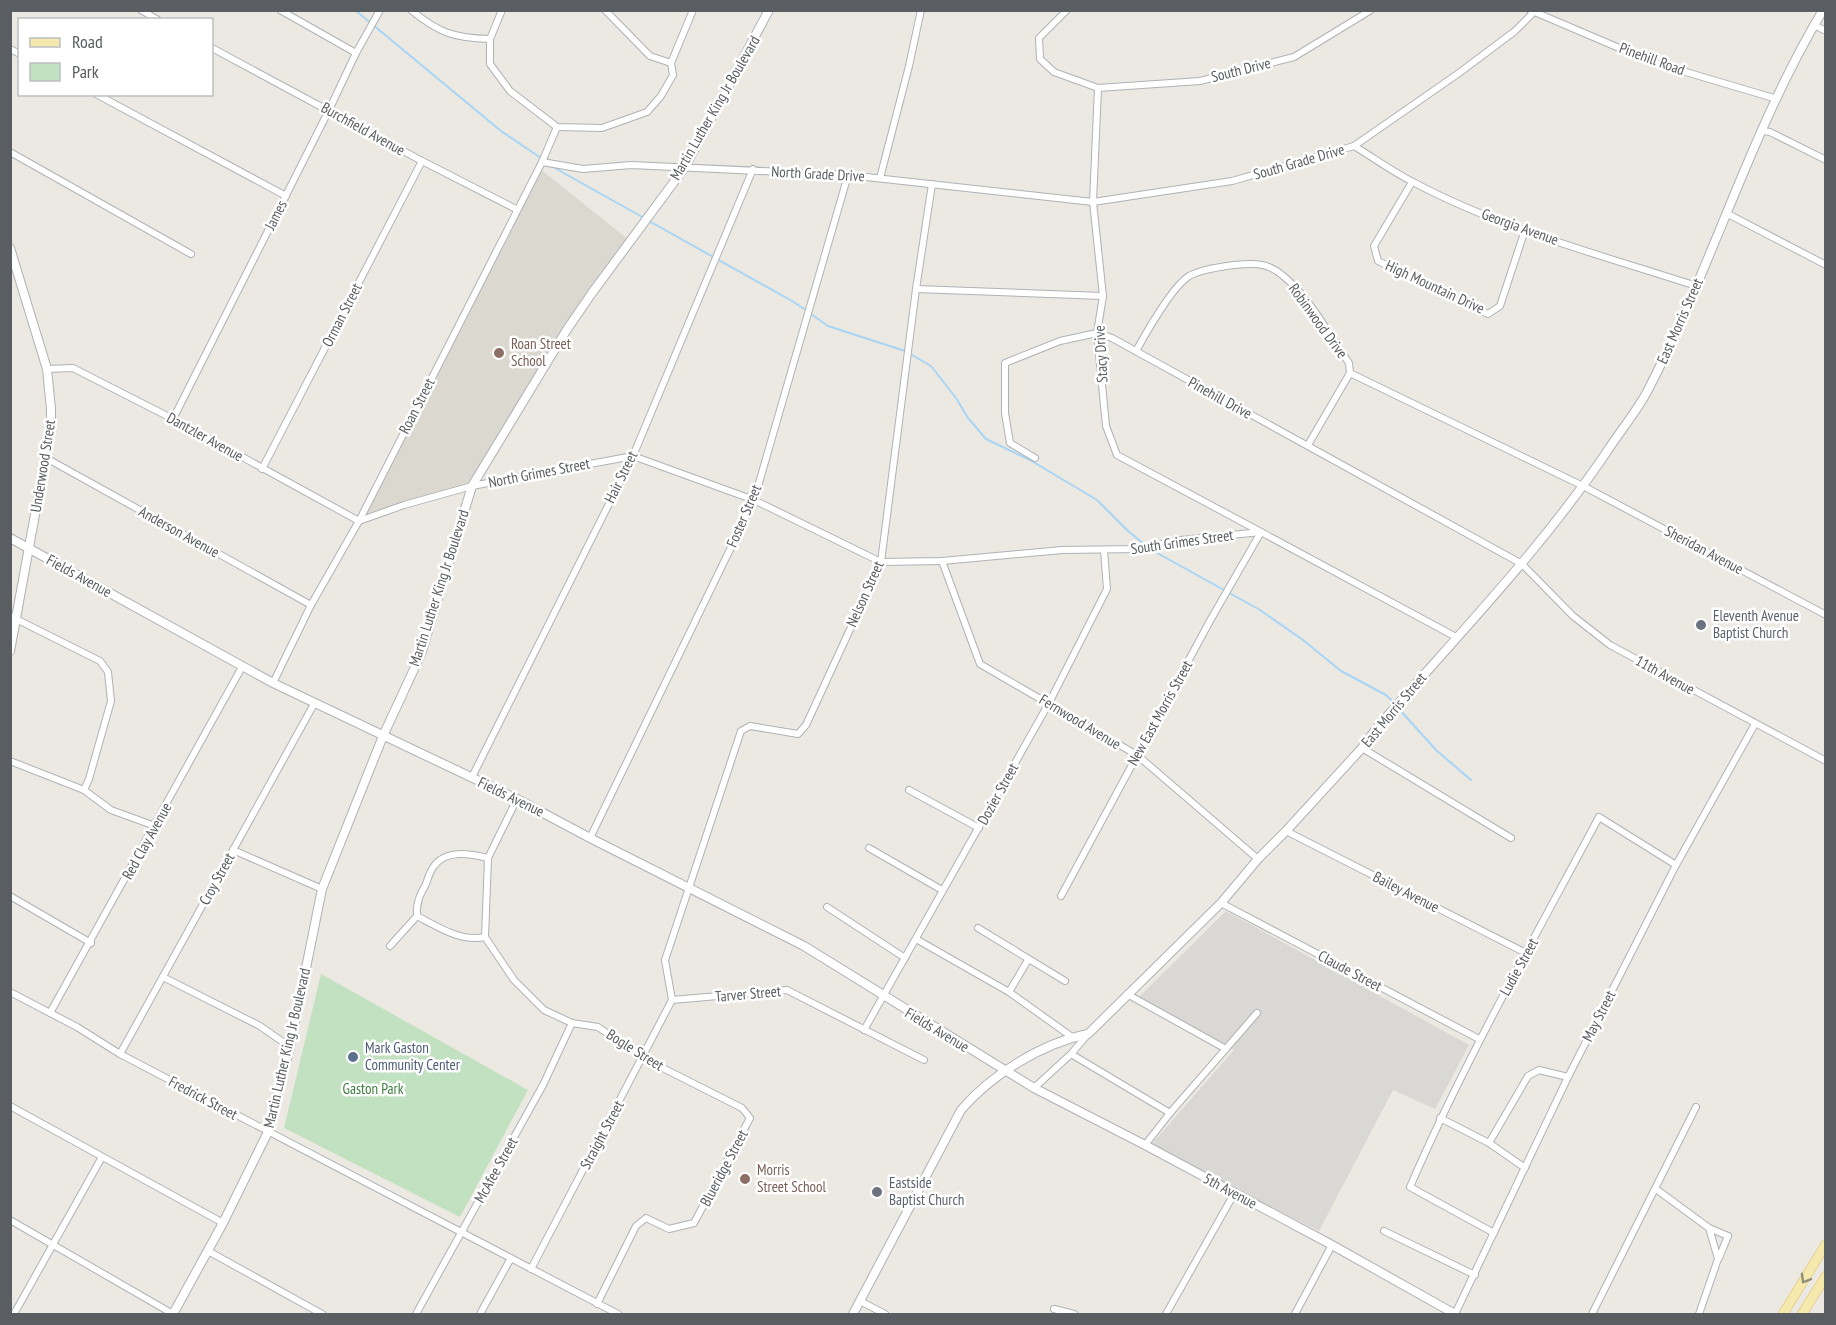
<svg xmlns="http://www.w3.org/2000/svg" width="1836" height="1325" viewBox="0 0 1836 1325" font-family="'PT Sans Narrow',sans-serif">
  <style>
    .industrial { fill: #dad8d4 }
    .education { fill: #dbd8d0 }
    .green { fill: #c1e1c1 }
    .lines { fill: none; stroke-linecap: round; stroke-linejoin: round }
    .stream { stroke: #a8d5f5; stroke-width: 2 }
    .street-casing { stroke: #afb2b6; stroke-width: 8 }
    .secondary-casing { stroke: #afb1b6; stroke-width: 10 }
    .primary-casing { stroke: #e1bc65; stroke-width: 10 }
    .street { stroke: #fff; stroke-width: 6 }
    .secondary { stroke: #fff; stroke-width: 8 }
    .primary { stroke: #f6e9ad; stroke-width: 9 }
    .oneway { stroke: #918e7c }
    .education-dot { fill: #8d6e63; stroke: #fff; stroke-width: 2 }
    .worship-dot { fill: #6b7280; stroke: #fff; stroke-width: 2 }
    .service-dot { fill: #5c6f8a; stroke: #fff; stroke-width: 2 }
    .labels { text-anchor: middle; stroke-width: 5; stroke-linejoin: round; paint-order: stroke }
    .street-label { font-size: 15px; fill: #5a5d61; stroke: #fff }
    .education-label { font-size: 15px; fill: #785e54; stroke: #fff; text-anchor: start }
    .worship-label { font-size: 15px; fill: #5b616d; stroke: #fff; text-anchor: start }
    .service-label { font-size: 15px; fill: #4e5e75; stroke: #fff; text-anchor: start }
    .park-label { font-size: 15px; fill: #3d7d3f; stroke: #fff }
  </style>
  <rect width="100%" height="100%" fill="#ebe9e2"/>
  <polygon class="industrial" points="1226,911 1469,1045 1435,1109 1393,1090 1319,1231 1150,1146 1234,1050 1138,998"/>
  <polygon class="education" points="539,168 630,241 592,293 472,486 359,521"/>
  <polygon class="green" points="321,974 528,1090 460,1217 284,1128"/>
  <g class="lines">
    <g class="stream">
      <polyline points="355,10 501,131 541,158"/>
      <polyline points="553,167 644,218"/>
      <polyline points="649,221 792,301 806,310"/>
      <polyline points="811,314 828,326 905,351 931,366 956,398 968,418 986,439 1030,460 1097,500 1127,530 1145,545"/>
      <polyline points="1150,549 1260,610 1303,640 1341,671 1386,695 1395,704"/>
      <polyline points="1398,708 1436,750 1471,780"/>
    </g>
    <defs>
      <g id="street">
        <polyline points="141,10 158,20"/>
        <polyline points="280,10 356,53"/>
        <path d="M411,10C439,33 454,38 490,39"/>
        <polyline points="502,10 490,39 490,64 510,91 557,127 602,128 647,112 661,96 673,75 671,63 650,56 605,10"/>
        <polyline points="1067,10 1039,38 1040,59 1054,72 1098,88 1200,81 1294,57 1371,10"/>
        <polyline points="1530,10 1652,62 1777,99"/>
        <polyline points="1814,25 1826,31"/>
        <polyline points="212,48 422,161 516,209"/>
        <polyline points="10,49 20,54"/>
        <polyline points="671,63 693,10"/>
        <polyline points="96,94 286,196"/>
        <polyline points="1763,131 1770,132 1826,160"/>
        <path d="M1354,146C1374,158 1393,172 1413,182C1501,229 1601,255 1696,286"/>
        <polyline points="10,152 191,254"/>
        <polyline points="542,162 583,169 631,165 848,175 1093,202 1232,181 1354,146 1459,73 1515,31 1533,13"/>
        <polyline points="880,178 909,66 921,10"/>
        <polyline points="1412,182 1374,246 1378,261 1488,314 1500,306 1525,230"/>
        <polyline points="1726,213 1826,265"/>
        <polyline points="916,289 1103,296"/>
        <path d="M1136,351C1146,333 1173,286 1189,276C1202,269 1220,267 1234,265C1252,263 1267,262 1282,275C1309,296 1329,335 1349,363L1350,373L1583,486L1826,615"/>
        <polyline points="47,369 73,368 173,419 359,521 404,505 472,486 633,456 754,500 881,562 942,561 1062,550 1138,549 1181,540 1261,532 1456,637"/>
        <polyline points="173,419 329,110 356,53 380,10"/>
        <polyline points="1308,445 1350,373"/>
        <polyline points="46,458 311,605"/>
        <polyline points="1035,458 1010,443 1005,413 1005,363 1060,341 1097,333 1112,338 1522,564 1573,616 1610,645 1826,761"/>
        <polyline points="262,469 422,161"/>
        <polyline points="942,561 980,664 1137,755 1258,859"/>
        <polyline points="10,616 100,661 108,672 111,701 89,779 84,790 10,761"/>
        <polyline points="273,683 311,605 359,521 542,162 557,127"/>
        <polyline points="1362,748 1511,838"/>
        <polyline points="472,777 633,456 753,169"/>
        <polyline points="84,790 111,810 155,826"/>
        <polyline points="909,790 979,828"/>
        <polyline points="1286,831 1526,953"/>
        <polyline points="590,838 754,500 848,175"/>
        <polyline points="869,848 942,890"/>
        <polyline points="233,850 322,889"/>
        <polyline points="10,896 91,943"/>
        <polyline points="1061,896 1211,619 1261,532 1117,455 1106,426 1097,333 1103,296 1093,202 1098,88"/>
        <polyline points="1221,903 1479,1039"/>
        <polyline points="827,907 905,958"/>
        <path d="M417,916C416,902 420,895 426,884C428,878 430,871 434,866C446,849 471,854 488,858"/>
        <path d="M417,916C438,927 460,942 485,937"/>
        <polyline points="978,928 1065,981"/>
        <polyline points="485,937 514,980 544,1010 572,1023 598,1027 643,1058 742,1108 750,1118 694,1223 669,1229 646,1218 636,1226 597,1304"/>
        <polyline points="485,937 488,858 517,799"/>
        <polyline points="916,939 1009,992 1072,1037"/>
        <polyline points="390,946 417,916"/>
        <polyline points="163,977 260,1026 290,1047"/>
        <polyline points="10,992 77,1027 120,1054 618,1314"/>
        <polyline points="1009,992 1028,960"/>
        <polyline points="1127,994 1226,1049"/>
        <polyline points="50,1013 242,667"/>
        <polyline points="864,1030 1049,703 1107,589 1104,550"/>
        <polyline points="120,1054 314,704"/>
        <polyline points="1071,1054 1170,1113"/>
        <polyline points="924,1060 787,990 672,1000 665,960 741,731 750,726 798,734 806,725 881,562 916,289 932,184"/>
        <polyline points="1034,1088 1071,1054 1088,1034"/>
        <polyline points="10,1106 223,1223"/>
        <polyline points="1440,1118 1489,1143 1525,1168"/>
        <polyline points="1489,1143 1528,1076 1539,1070 1568,1077"/>
        <polyline points="1145,1145 1170,1113 1257,1013"/>
        <polyline points="1656,1189 1709,1228 1718,1259 1699,1314"/>
        <polyline points="10,1220 173,1314"/>
        <polyline points="1709,1228 1728,1236"/>
        <polyline points="1384,1231 1475,1275"/>
        <path d="M1494,1233L1410,1187C1465,1060 1534,939 1599,817L1676,865"/>
        <polyline points="208,1251 322,1314"/>
        <polyline points="1719,1258 1728,1236"/>
        <polyline points="531,1269 672,1000"/>
        <polyline points="860,1301 885,1314"/>
        <polyline points="1054,1309 1074,1314"/>
        <polyline points="14,1314 102,1157"/>
        <polyline points="416,1314 543,1085 572,1023"/>
        <polyline points="480,1314 511,1258"/>
        <polyline points="1166,1314 1234,1194"/>
        <polyline points="1295,1314 1332,1245"/>
        <polyline points="1455,1314 1568,1077 1676,865 1755,724"/>
        <polyline points="1592,1314 1696,1107"/>
      </g>
      <g id="secondary">
        <polyline points="10,248 47,369 51,409 51,427 10,651"/>
        <polyline points="10,538 273,683 517,799 590,838 804,946 1034,1088 1145,1145 1332,1245 1455,1314"/>
        <polyline points="173,1314 223,1223 268,1132 290,1047 322,889 383,736 421,654 472,486 566,331 592,293 685,167 769,10"/>
        <path d="M853,1314L961,1110C991,1075 1042,1043 1088,1034L1221,903L1258,859L1286,831L1362,748L1376,729C1455,638 1540,551 1608,450C1621,430 1637,411 1648,390C1712,267 1751,130 1823,10"/>
      </g>
      <g id="primary">
        <polyline points="1783,1314 1826,1244"/>
        <polyline points="1802,1314 1826,1276"/>
      </g>
    </defs>
    <use href="#street" class="street-casing"/>
    <use href="#secondary" class="secondary-casing"/>
    <use href="#primary" class="primary-casing"/>
    <use href="#street" class="street"/>
    <use href="#secondary" class="secondary"/>
    <use href="#primary" class="primary"/>
  </g>
  <defs><path id="oneway-chevron" d="M-2-3.5L2.5 0L-2 3.5" fill="none" stroke-width="1.6" stroke-linecap="round" stroke-linejoin="round" transform="scale(1.5)"/></defs>
  <use class="oneway" href="#oneway-chevron" transform="translate(1805 1279) rotate(120)"/>
  <g class="education-dot">
    <circle cx="499" cy="353" r="6"/>
    <circle cx="745" cy="1179" r="6"/>
  </g>
  <g class="worship-dot">
    <circle cx="1701" cy="625" r="6"/>
    <circle cx="877" cy="1192" r="6"/>
  </g>
  <circle class="service-dot" cx="353" cy="1057" r="6"/>
  <g class="labels">
    <g class="street-label">
      <text transform="translate(1652 59) rotate(20)" y="5">Pinehill Road</text>
      <text transform="translate(1241 70) rotate(-14)" y="5">South Drive</text>
      <text transform="translate(715 108) rotate(-60)" y="5">Martin Luther King Jr Boulevard</text>
      <text transform="translate(363 129) rotate(29)" y="5">Burchfield Avenue</text>
      <text transform="translate(1299 162) rotate(-16)" y="5">South Grade Drive</text>
      <text transform="translate(818 174) rotate(3)" y="5">North Grade Drive</text>
      <text transform="translate(276 215) rotate(-63)" y="5">James</text>
      <text transform="translate(1520 227) rotate(20)" y="5">Georgia Avenue</text>
      <text transform="translate(1435 287) rotate(25)" y="5">High Mountain Drive</text>
      <text transform="translate(342 315) rotate(-63)" y="5">Orman Street</text>
      <text transform="translate(1318 321) rotate(54)" y="5">Robinwood Drive</text>
      <text transform="translate(1680 321) rotate(-66)" y="5">East Morris Street</text>
      <text transform="translate(1101 354) rotate(-93)" y="5">Stacy Drive</text>
      <text transform="translate(1220 398) rotate(29)" y="5">Pinehill Drive</text>
      <text transform="translate(417 406) rotate(-63)" y="5">Roan Street</text>
      <text transform="translate(205 437) rotate(29)" y="5">Dantzler Avenue</text>
      <text transform="translate(43 466) rotate(-81)" y="5">Underwood Street</text>
      <text transform="translate(539 473) rotate(-11)" y="5">North Grimes Street</text>
      <text transform="translate(621 477) rotate(-64)" y="5">Hair Street</text>
      <text transform="translate(744 516) rotate(-67)" y="5">Foster Street</text>
      <text transform="translate(179 532) rotate(29)" y="5">Anderson Avenue</text>
      <text transform="translate(1182 542) rotate(-8)" y="5">South Grimes Street</text>
      <text transform="translate(1704 550) rotate(28)" y="5">Sheridan Avenue</text>
      <text transform="translate(79 576) rotate(29)" y="5">Fields Avenue</text>
      <text transform="translate(439 588) rotate(-72)" y="5">Martin Luther King Jr Boulevard</text>
      <text transform="translate(865 594) rotate(-66)" y="5">Nelson Street</text>
      <text transform="translate(1665 675) rotate(29)" y="5">11th Avenue</text>
      <text transform="translate(1394 710) rotate(-50)" y="5">East Morris Street</text>
      <text transform="translate(1160 713) rotate(-61)" y="5">New East Morris Street</text>
      <text transform="translate(1080 722) rotate(31)" y="5">Fernwood Avenue</text>
      <text transform="translate(998 794) rotate(-61)" y="5">Dozier Street</text>
      <text transform="translate(511 797) rotate(26)" y="5">Fields Avenue</text>
      <text transform="translate(147 841) rotate(-61)" y="5">Red Clay Avenue</text>
      <text transform="translate(217 879) rotate(-61)" y="5">Croy Street</text>
      <text transform="translate(1406 892) rotate(27)" y="5">Bailey Avenue</text>
      <text transform="translate(1519 967) rotate(-61)" y="5">Ludie Street</text>
      <text transform="translate(1350 971) rotate(28)" y="5">Claude Street</text>
      <text transform="translate(748 994) rotate(-5)" y="5">Tarver Street</text>
      <text transform="translate(1599 1016) rotate(-63)" y="5">May Street</text>
      <text transform="translate(937 1030) rotate(31)" y="5">Fields Avenue</text>
      <text transform="translate(287 1048) rotate(-77)" y="5">Martin Luther King Jr Boulevard</text>
      <text transform="translate(635 1050) rotate(32)" y="5">Bogle Street</text>
      <text transform="translate(203 1098) rotate(28)" y="5">Fredrick Street</text>
      <text transform="translate(602 1135) rotate(-62)" y="5">Straight Street</text>
      <text transform="translate(724 1168) rotate(-62)" y="5">Blueridge Street</text>
      <text transform="translate(496 1170) rotate(-61)" y="5">McAfee Street</text>
      <text transform="translate(1230 1191) rotate(28)" y="5">5th Avenue</text>
    </g>
    <g class="education-label">
      <text x="511" y="349">Roan Street<tspan x="511" dy="17">School</tspan></text>
      <text x="757" y="1175">Morris<tspan x="757" dy="17">Street School</tspan></text>
    </g>
    <g class="worship-label">
      <text x="1713" y="621">Eleventh Avenue<tspan x="1713" dy="17">Baptist Church</tspan></text>
      <text x="889" y="1188">Eastside<tspan x="889" dy="17">Baptist Church</tspan></text>
    </g>
    <g class="service-label">
      <text x="365" y="1053">Mark Gaston<tspan x="365" dy="17">Community Center</tspan></text>
    </g>
    <g class="park-label">
      <text x="373" y="1094">Gaston Park</text>
    </g>
  </g>
  <rect width="1836" height="1325" fill="none" stroke="#5a5d61" stroke-width="24"/>
  <rect x="18" y="18" width="195" height="78" fill="#ffffff" stroke="#bdbec0" stroke-width="1.5"/>
  <rect x="30" y="38" width="30" height="9" fill="#f6e9ad" stroke="#bdbec0" stroke-width="1.5"/>
  <text x="72" y="48" font-size="18" fill="#5a5d61">Road</text>
  <rect x="30" y="63" width="30" height="18" fill="#c1e1c1" stroke="#bdbec0" stroke-width="1.5"/>
  <text x="72" y="78" font-size="18" fill="#5a5d61">Park</text>
</svg>
